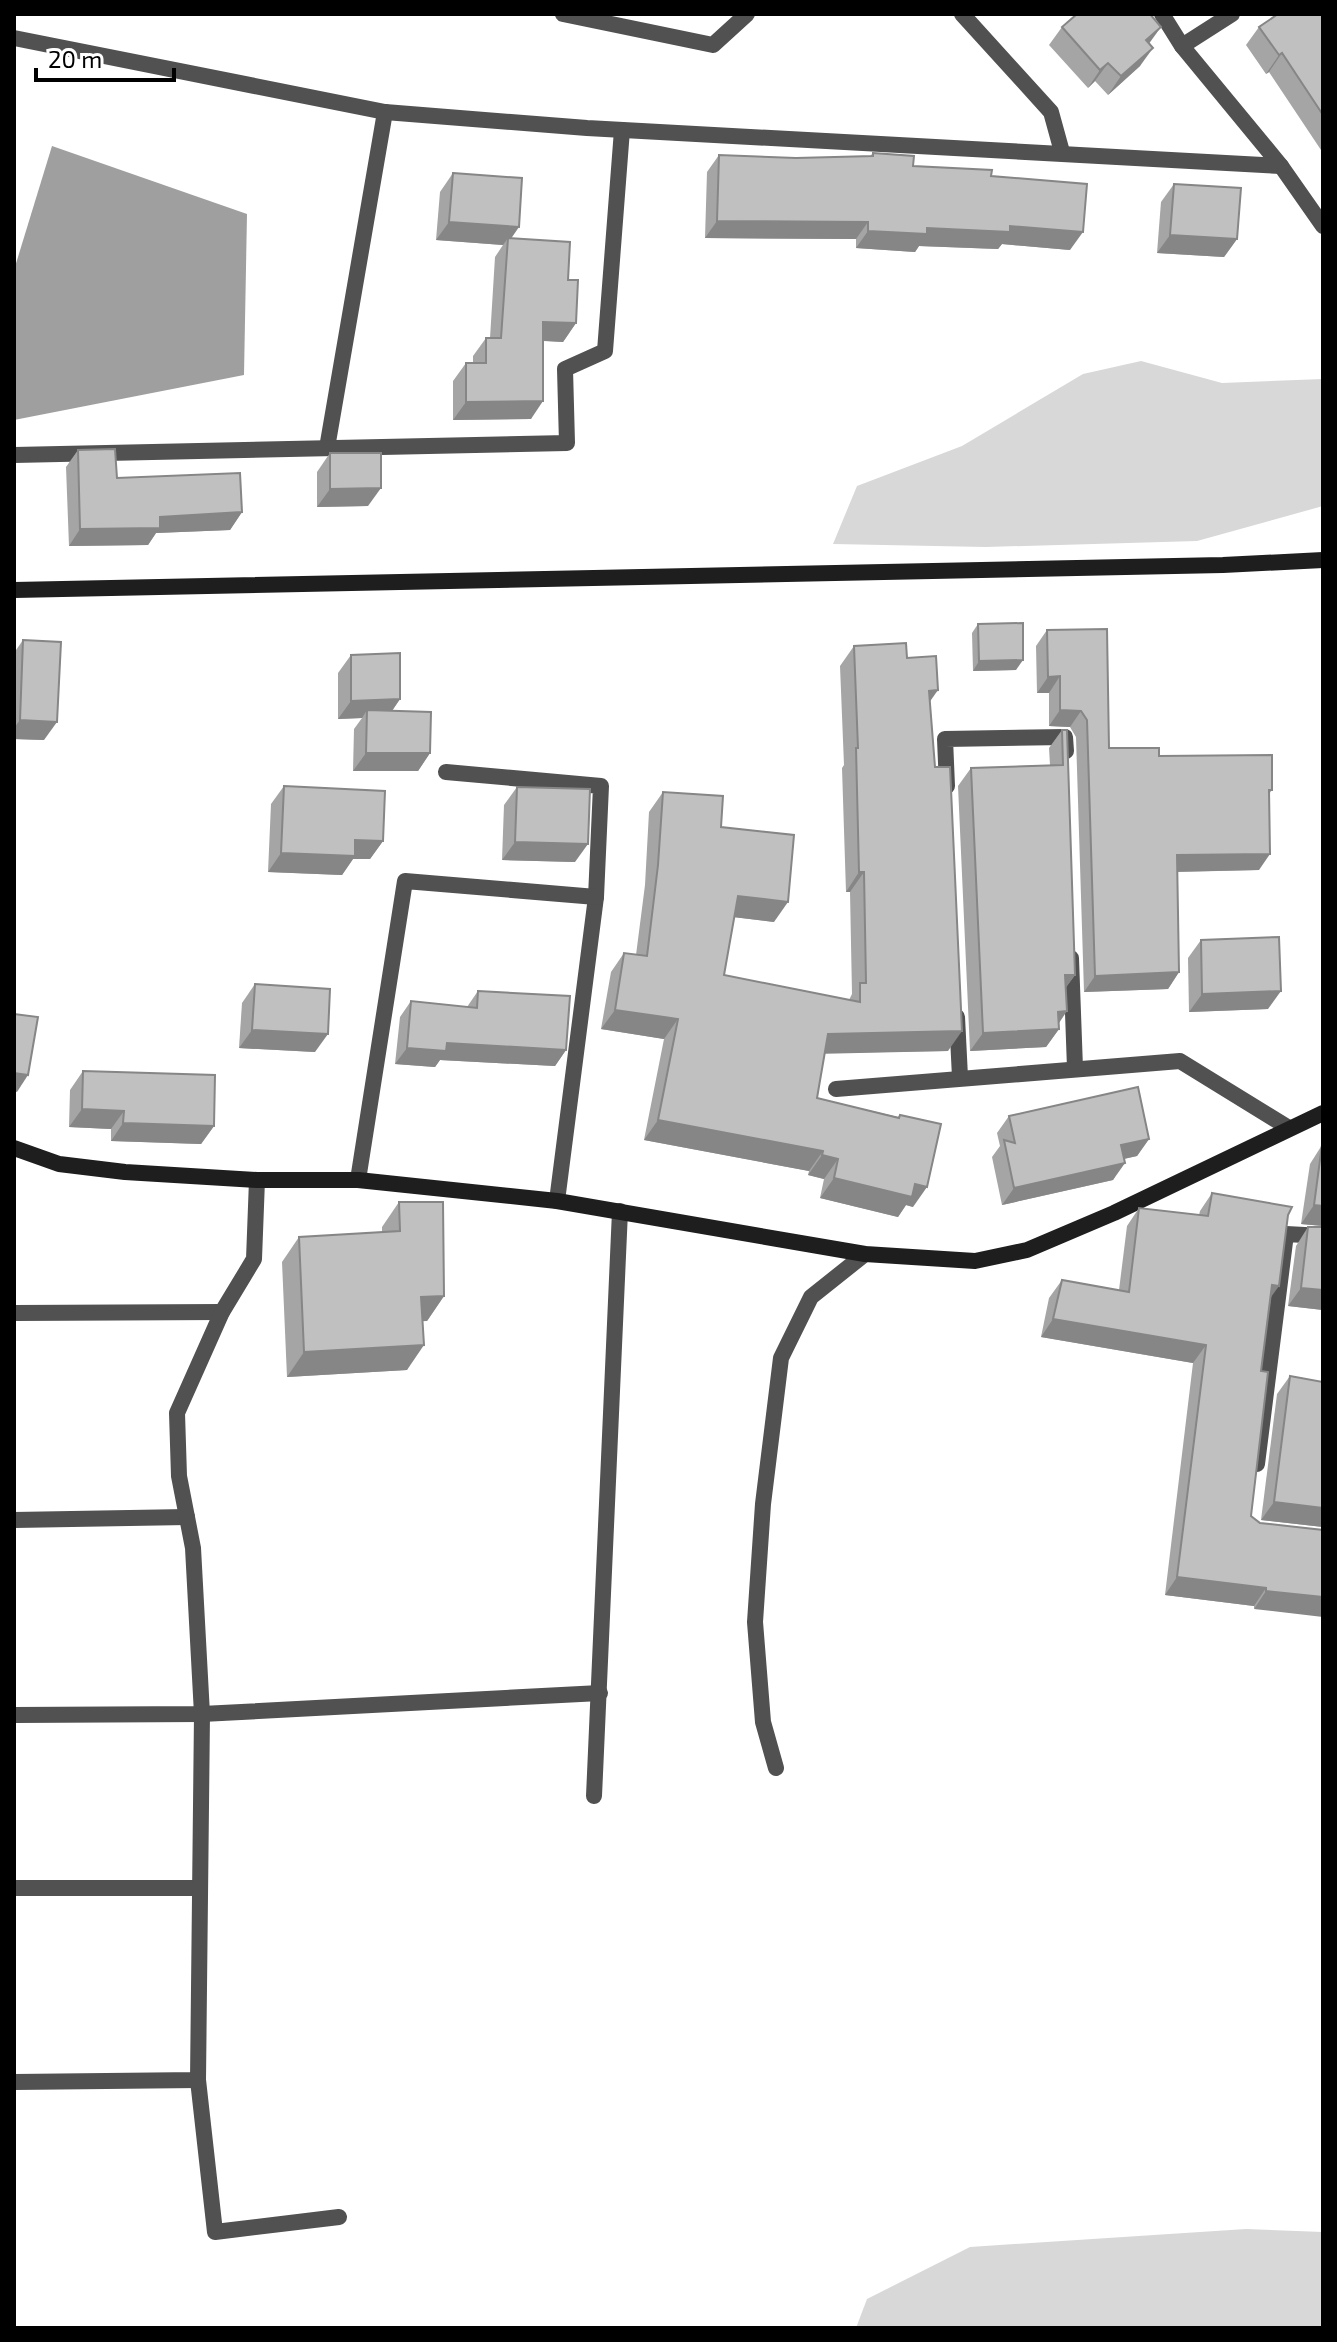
<svg xmlns="http://www.w3.org/2000/svg" width="1337" height="2342" viewBox="0 0 1337 2342" font-family="'Exo 2',sans-serif">
  <style>
    .green { fill: #d8d8d8 }
    .water { fill: #9f9f9f }
    .lines { fill: none; stroke-linecap: round; stroke-linejoin: round }
    .street { stroke: #515151; stroke-width: 16 }
    .secondary { stroke: #1e1e1e; stroke-width: 16 }
    .wall { fill: #a5a5a5 }
    .shaded-wall { fill: #868686 }
    .building { fill: #c0c0c0; stroke: #868686; stroke-width: 2 }
  </style>
  <rect width="100%" height="100%" fill="#fff"/>
  <g class="green">
    <polygon points="1141,361 1222,383 1323,379 1323,506 1197,541 986,547 833,544 857,486 962,446 1083,374"/>
    <polygon points="1246,2229 1323,2232 1323,2328 856,2328 867,2299 970,2247"/>
  </g>
  <polygon class="water" points="52,146 247,214 244,375 14,420 14,270"/>
  <g class="lines">
    <g class="street">
      <polyline points="563,14 713,45 747,14"/>
      <polyline points="962,14 1051,112 1062,152"/>
      <polyline points="1162,14 1182,46 1281,166 1323,226"/>
      <polyline points="14,38 385,112 587,128 1281,166"/>
      <polyline points="1182,46 1232,14"/>
      <polyline points="327,448 385,112"/>
      <polyline points="14,455 567,443 565,369 605,351 622,130"/>
      <polyline points="446,772 601,786 596,897 557,1201"/>
      <polyline points="947,786 945,739 1065,737 1066,751"/>
      <polyline points="1071,958 1075,1068"/>
      <polyline points="957,1017 960,1077"/>
      <polyline points="836,1089 1180,1061 1289,1128"/>
      <polyline points="358,1180 405,881 596,897"/>
      <polyline points="14,1313 222,1312"/>
      <polyline points="1257,1464 1286,1234 1323,1236"/>
      <polyline points="14,1520 187,1517"/>
      <polyline points="14,1715 202,1714 600,1693"/>
      <polyline points="776,1768 763,1722 755,1622 763,1504 781,1358 811,1297 865,1254"/>
      <polyline points="594,1796 620,1211"/>
      <polyline points="14,1888 200,1888"/>
      <polyline points="198,2080 215,2232 339,2217"/>
      <polyline points="14,2082 198,2080 202,1714 193,1548 179,1476 177,1413 222,1312 254,1259 257,1180"/>
    </g>
    <g class="secondary">
      <polyline points="14,590 1223,565 1323,560"/>
      <polyline points="14,1148 59,1164 125,1172 257,1180 358,1180 557,1201 865,1254 975,1261 1027,1250 1114,1213 1323,1113"/>
    </g>
  </g>
  <g class="wall">
    <polygon points="1323,14 1323,153 1269,72 1266,74 1246,45 1259,27"/>
    <polygon points="1062,27 1149,44 1140,66 1108,95 1095,81 1088,88 1049,45"/>
    <polygon points="873,153 913,166 991,176 1070,250 1002,244 998,249 919,246 915,252 856,248 856,239 705,238 707,172 719,155 796,158 870,156"/>
    <polygon points="453,173 511,239 568,280 576,323 563,342 543,341 531,419 453,420 453,381 466,363 473,363 473,356 486,338 490,338 495,257 503,245 436,240 440,192"/>
    <polygon points="1174,184 1237,239 1224,257 1157,253 1161,202"/>
    <polygon points="78,450 117,478 242,512 230,530 156,533 148,545 69,546 66,467"/>
    <polygon points="330,453 368,506 317,507 317,472"/>
    <polygon points="978,624 1016,670 973,671 972,633"/>
    <polygon points="1047,630 1109,748 1159,756 1272,790 1269,794 1259,870 1177,872 1179,972 1168,989 1084,992 1076,737 1070,727 1049,726 1049,693 1037,693 1036,646"/>
    <polygon points="23,640 44,740 14,739 14,653"/>
    <polygon points="854,646 907,658 930,702 948,1051 825,1053 817,1098 898,1117 900,1115 913,1207 906,1205 898,1217 820,1198 824,1179 808,1175 809,1171 644,1140 664,1039 601,1029 611,972 624,953 636,955 645,885 649,812 663,792 721,827 774,922 734,917 724,975 849,1000 852,994 850,892 846,892 842,768 844,765 840,666"/>
    <polygon points="351,655 400,699 392,711 430,753 418,771 353,771 354,729 362,718 338,719 338,673"/>
    <polygon points="1062,730 1075,975 1066,987 1059,1023 1059,1029 1046,1047 970,1051 958,786 971,768 1050,765 1049,748"/>
    <polygon points="284,786 383,841 370,859 353,859 342,875 268,872 271,804"/>
    <polygon points="517,787 575,862 502,860 504,805"/>
    <polygon points="1201,940 1268,1009 1189,1012 1188,958"/>
    <polygon points="255,984 315,1052 239,1048 242,1003"/>
    <polygon points="478,991 566,1050 555,1066 440,1060 435,1067 395,1064 400,1017 411,1001 467,1007"/>
    <polygon points="83,1071 214,1126 201,1144 111,1141 111,1129 69,1127 70,1090"/>
    <polygon points="1009,1116 1149,1139 1137,1156 1124,1159 1113,1180 1002,1205 992,1157 1000,1146 997,1133"/>
    <polygon points="1322,1145 1323,1226 1301,1224 1310,1164"/>
    <polygon points="1212,1193 1288,1215 1271,1297 1261,1371 1251,1516 1260,1523 1323,1530 1254,1609 1254,1606 1165,1595 1193,1363 1041,1337 1049,1298 1062,1280 1119,1290 1127,1226 1139,1208 1199,1215 1200,1211"/>
    <polygon points="399,1202 444,1296 427,1321 423,1321 407,1370 287,1377 282,1262 299,1237 382,1232 382,1227"/>
    <polygon points="1308,1227 1323,1227 1323,1310 1288,1306 1296,1246"/>
    <polygon points="1290,1376 1323,1527 1261,1520 1277,1394"/>
  </g>
  <g class="shaded-wall">
    <polygon points="1161,27 1148,45 1146,40"/>
    <polygon points="1153,48 1140,66 1108,95 1121,76"/>
    <polygon points="1282,53 1269,72 1266,74 1279,55"/>
    <polygon points="1108,63 1095,81 1088,88 1100,70"/>
    <polygon points="717,221 868,222 856,239 705,238"/>
    <polygon points="449,222 519,227 508,243 508,238 503,245 436,240"/>
    <polygon points="1010,226 1083,232 1070,250 1002,244 998,249 919,246 915,252 856,248 868,231"/>
    <polygon points="1170,235 1237,239 1224,257 1157,253"/>
    <polygon points="543,322 576,323 563,342 531,340"/>
    <polygon points="543,401 531,419 453,420 466,402"/>
    <polygon points="381,488 368,506 317,507 330,489"/>
    <polygon points="242,512 230,530 156,533 148,545 69,546 80,529 160,517"/>
    <polygon points="1023,660 1016,670 973,671 979,661"/>
    <polygon points="1060,676 1049,693 1037,693 1048,677"/>
    <polygon points="938,690 924,710 929,691"/>
    <polygon points="400,699 387,718 367,710 362,718 338,719 351,701"/>
    <polygon points="1060,710 1081,711 1070,727 1049,726"/>
    <polygon points="20,720 57,722 44,740 14,739 14,728"/>
    <polygon points="366,753 430,753 418,771 353,771"/>
    <polygon points="355,840 383,841 370,859 353,859 342,875 268,872 281,853"/>
    <polygon points="515,842 588,844 575,862 502,860"/>
    <polygon points="1270,854 1259,870 1166,872 1177,855"/>
    <polygon points="859,872 864,872 850,892 846,892"/>
    <polygon points="738,896 788,902 774,922 724,916"/>
    <polygon points="1179,972 1168,989 1084,992 1095,976"/>
    <polygon points="1065,975 1075,975 1062,993"/>
    <polygon points="1281,991 1268,1009 1189,1012 1202,994"/>
    <polygon points="615,1010 678,1019 664,1039 601,1029"/>
    <polygon points="1067,1011 1055,1029 1059,1029 1046,1047 970,1051 983,1033 1058,1012"/>
    <polygon points="252,1030 328,1034 315,1052 239,1048"/>
    <polygon points="962,1031 948,1051 814,1054 828,1034"/>
    <polygon points="447,1043 566,1050 555,1066 440,1060 435,1067 395,1064 407,1048"/>
    <polygon points="14,1073 28,1075 17,1092 14,1091"/>
    <polygon points="82,1109 124,1111 111,1129 69,1127"/>
    <polygon points="658,1120 823,1151 809,1171 644,1140"/>
    <polygon points="123,1123 214,1126 201,1144 111,1141"/>
    <polygon points="1149,1139 1137,1156 1109,1162 1121,1145"/>
    <polygon points="822,1155 838,1159 824,1179 808,1175"/>
    <polygon points="1125,1163 1113,1180 1002,1205 1014,1188"/>
    <polygon points="834,1178 915,1184 927,1187 913,1207 906,1205 898,1217 820,1198"/>
    <polygon points="1314,1205 1323,1206 1323,1226 1301,1224"/>
    <polygon points="1272,1285 1279,1286 1266,1304"/>
    <polygon points="1301,1288 1323,1290 1323,1310 1288,1306"/>
    <polygon points="444,1296 427,1321 404,1322 421,1297"/>
    <polygon points="1053,1319 1206,1345 1193,1363 1041,1337"/>
    <polygon points="424,1345 407,1370 287,1377 304,1352"/>
    <polygon points="1274,1502 1323,1508 1323,1527 1261,1520"/>
    <polygon points="1177,1577 1266,1588 1254,1606 1165,1595"/>
    <polygon points="1266,1591 1323,1597 1323,1617 1254,1609"/>
  </g>
  <g class="building">
    <polygon points="1077,14 1150,14 1161,27 1146,40 1153,48 1121,76 1108,63 1100,70 1062,27"/>
    <polygon points="1278,14 1323,14 1323,115 1282,53 1279,55 1259,27"/>
    <polygon points="873,153 914,156 913,166 992,170 991,176 1087,184 1083,232 1010,226 1010,232 927,228 927,234 868,231 868,222 717,221 719,155 796,158 873,156"/>
    <polygon points="453,173 522,178 519,227 449,222"/>
    <polygon points="1174,184 1241,188 1237,239 1170,235"/>
    <polygon points="508,238 570,242 568,280 578,280 576,323 543,322 543,401 466,402 466,363 486,363 486,338 501,338"/>
    <polygon points="115,449 117,478 240,473 242,512 160,517 160,528 80,529 78,450"/>
    <polygon points="330,453 381,453 381,488 330,489"/>
    <polygon points="1023,623 1023,660 979,661 978,624"/>
    <polygon points="1107,629 1109,748 1159,748 1159,756 1272,755 1272,790 1269,790 1270,854 1177,855 1179,972 1095,976 1087,720 1081,711 1060,710 1060,676 1048,677 1047,630"/>
    <polygon points="23,640 61,642 57,722 20,720"/>
    <polygon points="906,643 907,658 936,656 938,690 929,691 935,767 950,767 962,1031 828,1034 817,1098 899,1118 900,1115 941,1124 927,1187 915,1184 912,1197 834,1178 838,1159 822,1155 823,1151 658,1120 678,1019 615,1010 624,953 647,956 658,865 663,792 723,796 721,827 794,835 788,902 738,896 724,975 860,1002 860,983 866,983 864,872 859,872 856,748 858,748 854,646"/>
    <polygon points="400,653 400,699 351,701 351,655"/>
    <polygon points="367,710 431,712 430,753 366,753"/>
    <polygon points="1062,730 1067,730 1075,975 1065,975 1067,1011 1058,1012 1059,1029 983,1033 971,768 1063,765"/>
    <polygon points="284,786 385,791 383,841 355,840 355,856 281,853"/>
    <polygon points="517,787 590,789 588,844 515,842"/>
    <polygon points="1279,937 1281,991 1202,994 1201,940"/>
    <polygon points="255,984 330,989 328,1034 252,1030"/>
    <polygon points="478,991 570,996 566,1050 447,1043 446,1051 407,1048 411,1001 477,1008"/>
    <polygon points="14,1014 38,1017 28,1075 14,1073"/>
    <polygon points="83,1071 215,1075 214,1126 123,1123 124,1111 82,1109"/>
    <polygon points="1138,1087 1149,1139 1121,1145 1125,1163 1014,1188 1004,1140 1015,1143 1009,1116"/>
    <polygon points="1322,1145 1323,1146 1323,1206 1314,1205"/>
    <polygon points="1212,1193 1292,1207 1288,1215 1279,1286 1272,1285 1261,1371 1268,1372 1251,1516 1260,1523 1323,1530 1323,1597 1266,1591 1266,1588 1177,1577 1206,1345 1053,1319 1062,1280 1129,1292 1139,1208 1208,1216"/>
    <polygon points="399,1202 443,1202 444,1296 421,1297 424,1345 304,1352 299,1237 400,1231"/>
    <polygon points="1308,1227 1323,1227 1323,1290 1301,1288"/>
    <polygon points="1290,1376 1323,1382 1323,1508 1274,1502"/>
  </g>
  <rect width="1337" height="2342" fill="none" stroke="#000000" stroke-width="32"/>
  <path d="M36 68v12h138v-12" fill="none" stroke="#000000" stroke-width="4"/>
  <text x="48" y="68" font-size="24" fill="#000000" stroke="#ffffff" stroke-width="6" paint-order="stroke">20 m</text>
</svg>
